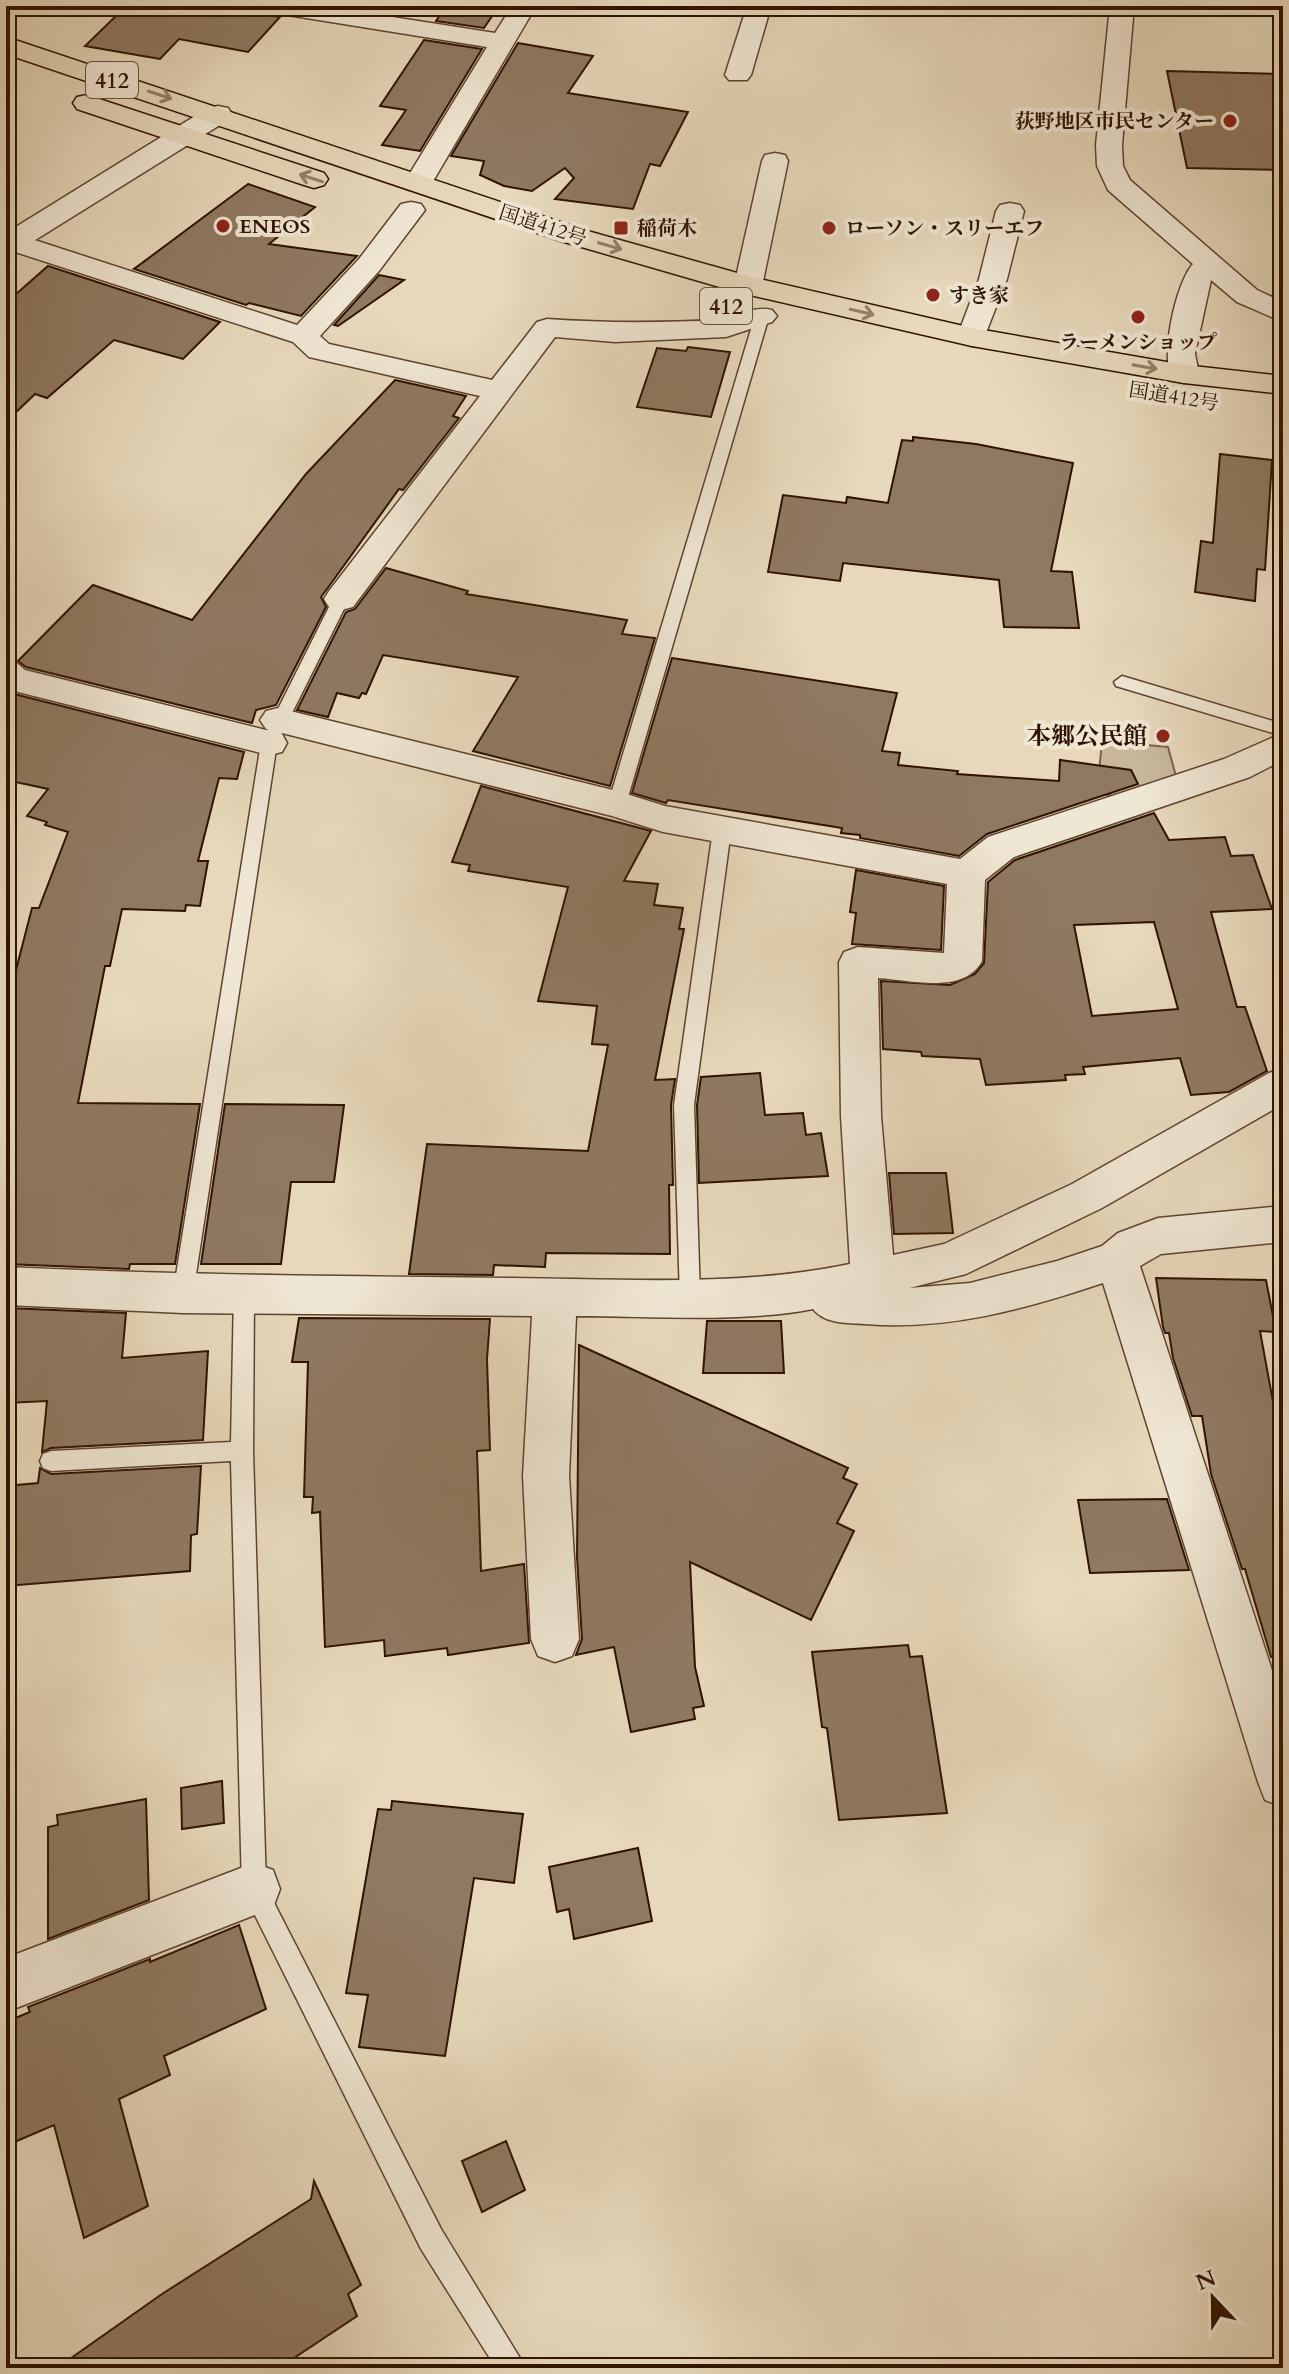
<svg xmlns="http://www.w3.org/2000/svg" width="1289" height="2374" viewBox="0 0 1289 2374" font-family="Cardo,'Noto Serif JP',serif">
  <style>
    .green { fill: #c8b79b; stroke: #7c654e; stroke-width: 2 }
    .building { fill: #8f7961; stroke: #2f1300; stroke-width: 2; fill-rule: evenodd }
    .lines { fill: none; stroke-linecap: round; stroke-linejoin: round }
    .service-casing { stroke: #5d442f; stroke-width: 3 }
    .minor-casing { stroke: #5d442f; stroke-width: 3 }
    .tertiary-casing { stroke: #5d442f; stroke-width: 3 }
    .trunk-casing { stroke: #2f1300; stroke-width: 3 }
    .service { fill: #efe6d3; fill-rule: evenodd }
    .minor { fill: #efe6d3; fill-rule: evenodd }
    .tertiary { fill: #efe6d3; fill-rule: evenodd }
    .trunk { fill: #e7d8bb; fill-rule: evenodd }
    .oneway { stroke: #947f67 }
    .poi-dot { fill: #8f2418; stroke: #efe6d3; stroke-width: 3 }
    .labels { text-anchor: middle; stroke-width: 8; stroke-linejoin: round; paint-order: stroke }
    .far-poi-label { font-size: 20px; font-weight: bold; fill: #2f1300; stroke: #efe6d3; text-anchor: start }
    .far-street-label { font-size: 20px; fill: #2f1300; stroke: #efe6d3 }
    .shield { fill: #efe6d3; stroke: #69523f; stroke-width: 2 }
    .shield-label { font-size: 22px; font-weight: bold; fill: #2f1300 }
    .poi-label { font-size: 24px; font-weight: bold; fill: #2f1300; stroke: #efe6d3; text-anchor: end }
  </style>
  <rect width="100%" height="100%" fill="#e7d8bb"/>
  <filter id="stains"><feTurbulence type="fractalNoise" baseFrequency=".0025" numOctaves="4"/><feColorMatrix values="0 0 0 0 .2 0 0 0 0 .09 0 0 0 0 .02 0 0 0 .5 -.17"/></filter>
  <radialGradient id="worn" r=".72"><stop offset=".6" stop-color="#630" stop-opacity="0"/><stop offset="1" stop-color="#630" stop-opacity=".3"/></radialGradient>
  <polygon class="green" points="1102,741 1168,747 1177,780 1119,797 1097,793"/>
  <g class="building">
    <polygon points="120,6 260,6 265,14 280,17 248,52 179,39 160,59 85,46 119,13"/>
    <polygon points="446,6 499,6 484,28 436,21"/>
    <polygon points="424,40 482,49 420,151 382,145 406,110 380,106"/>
    <polygon points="518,43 593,56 568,93 688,112 660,166 650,164 633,209 555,199 574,178 565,168 532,191 504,186 480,175 484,161 451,156"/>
    <polygon points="1167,71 1283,74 1283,170 1187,168"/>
    <polygon points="248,184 315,207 269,244 357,256 301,316 249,303 246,305 134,269"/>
    <polygon points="48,266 220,322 183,359 114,340 47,398 35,394 6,422 6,303"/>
    <polygon points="379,275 404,280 338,326 334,325"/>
    <polygon points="688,347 730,352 711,417 637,407 657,348 686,351"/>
    <polygon points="395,380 466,396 453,416 459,418 403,490 399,489 327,589 321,597 326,607 276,705 256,710 252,723 26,667 18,661 93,585 192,620 306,474"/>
    <polygon points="913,437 976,444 1073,463 1051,571 1072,572 1079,628 1004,627 999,580 843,563 840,581 768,572 783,495 846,503 847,497 888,503 902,440 913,441"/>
    <polygon points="1220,454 1272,460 1265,570 1257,569 1255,601 1195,592 1201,541 1213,543"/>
    <polygon points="386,568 468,591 466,594 627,620 622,634 655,638 610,786 473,751 518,677 383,655 366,694 362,693 359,698 337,693 328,717 297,710 346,612 355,609"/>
    <polygon points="672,658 897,693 882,751 900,753 898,765 958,771 957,774 1059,781 1060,760 1131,770 1138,784 987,834 959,856 860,838 860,835 841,833 842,828 668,800 666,803 632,793"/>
    <polygon points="6,692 244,752 237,779 219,778 198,861 208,861 200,906 186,905 185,911 122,909 110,966 105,966 78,1103 200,1104 175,1264 130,1264 129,1269 6,1264 6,970 16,970 32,908 39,908 68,832 45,825 47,822 27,816 48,789 6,780"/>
    <polygon points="481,786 651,831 624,881 658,884 654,905 683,908 679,929 684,929 655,1080 675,1079 671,1105 673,1185 669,1185 670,1254 546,1253 545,1267 494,1265 493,1275 409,1274 427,1144 588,1151 608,1045 592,1044 597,1006 538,1001 568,887 468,871 470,865 452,862"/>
    <path d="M1154,813L1169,840L1225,837L1231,856L1253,855L1272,909L1211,912L1237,1007H1245L1267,1071L1229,1092L1191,1095L1180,1058L1083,1067L1085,1074L1065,1075L1066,1080L986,1085L980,1059L922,1056L921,1052L883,1049L881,981L950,985L975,974L984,963L988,882L1015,860ZM1154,922L1178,1009L1092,1016L1074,925Z"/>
    <polygon points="856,870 944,886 941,950 852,944 856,913 850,912"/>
    <polygon points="760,1073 765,1115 803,1113 806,1135 821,1133 828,1176 699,1183 697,1105 701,1077"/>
    <polygon points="225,1104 344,1105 334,1182 291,1182 281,1264 201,1264"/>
    <polygon points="889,1173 946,1173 953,1233 894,1234"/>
    <polygon points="1156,1278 1266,1280 1276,1332 1260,1331 1283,1456 1283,1656 1271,1657 1245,1569 1242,1569 1211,1474 1202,1416 1192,1416 1173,1358 1169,1333 1165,1333 1163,1327"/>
    <polygon points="6,1308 126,1313 122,1358 208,1351 203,1440 51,1448 42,1452 47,1401 6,1403"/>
    <polygon points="299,1318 490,1319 487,1359 490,1450 477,1451 481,1571 524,1564 529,1643 448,1655 447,1648 385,1656 384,1640 325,1647 320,1512 312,1513 313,1497 304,1497 308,1362 292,1362"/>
    <polygon points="707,1321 781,1321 784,1373 703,1373"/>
    <polygon points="579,1345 848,1468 843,1478 857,1484 837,1523 854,1531 811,1620 690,1562 695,1667 704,1706 693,1708 695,1719 631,1732 614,1647 576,1655 582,1639 577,1557"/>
    <polygon points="201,1466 197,1534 191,1535 190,1571 6,1586 6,1486 38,1483 40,1468 51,1474"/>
    <polygon points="1167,1499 1189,1570 1090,1573 1078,1500"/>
    <polygon points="908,1645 910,1657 922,1656 947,1813 839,1820 827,1728 822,1727 812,1652"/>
    <polygon points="222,1781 224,1823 182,1829 181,1788"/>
    <polygon points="146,1799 149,1900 48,1939 48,1827 58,1825 57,1815"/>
    <polygon points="392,1801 523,1814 514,1883 474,1878 445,2056 359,2047 368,1995 346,1993 378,1809 391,1810"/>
    <polygon points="638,1848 652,1921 574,1939 569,1909 557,1912 549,1867"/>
    <polygon points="239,1925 266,2009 164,2056 170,2075 119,2099 148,2206 84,2238 54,2125 12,2143 6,2114 6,2022 30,2012 28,2007 150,1959 150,1962"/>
    <polygon points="506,2141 525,2190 482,2212 462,2161"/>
    <polygon points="314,2181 361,2285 348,2294 357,2316 279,2368 57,2368 162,2294 311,2199"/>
  </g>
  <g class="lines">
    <defs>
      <g id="service">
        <polygon points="762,312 769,316 626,804 623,808 611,808 608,804 755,316"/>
        <polygon points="341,594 349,599 277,743 193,1294 190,1300 183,1303 176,1300 173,1294 261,743 333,599"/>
        <polygon points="1122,676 1283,724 1283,736 1116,686 1114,682"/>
        <polygon points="722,824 731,830 694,1105 700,1298 697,1304 690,1307 683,1304 680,1298 674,1105 713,830"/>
        <polygon points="244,1284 251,1287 254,1293 253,1451 266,1887 441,2229 526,2368 496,2368 421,2249 242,1889 231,1461 51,1471 43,1468 40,1461 43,1454 51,1451 231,1442 234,1293 237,1287"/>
      </g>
      <g id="minor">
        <polygon points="263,6 322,6 495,33 512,6 536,6 432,183 428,189 408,189 404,183 487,47 275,13 266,11"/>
        <polygon points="747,6 771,6 751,75 747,80 729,80 725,75"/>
        <path d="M1110,6H1134L1122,145L1123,166L1130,180L1257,290L1283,302V322L1237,302L1211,280L1195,354L1199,374L1195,380L1184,383L1173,380C1159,359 1176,282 1193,264L1108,190L1097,166L1096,145Z"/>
        <polygon points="775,153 785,155 788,161 762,286 758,292 748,295 738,292 734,286 762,161 765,155"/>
        <path d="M411,202L421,204L425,210L379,271L320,336L329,344L492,380L537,322L547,319C604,323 660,323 718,320C737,318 753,305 772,310L777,316L772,322L726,337L615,342L555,337L353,607L341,610L329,607L324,599L329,591L480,396L309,357L293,342L6,249V235L22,236L297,325L359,259L401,204Z"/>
        <polygon points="1010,203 1020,205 1024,211 1007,279 982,343 972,346 962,343 957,337 979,279 996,211 1000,205"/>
        <polygon points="6,660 18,664 25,670 282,734 287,743 282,752 269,755 6,689"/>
        <path d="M278,708L617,791L665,806L960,859L988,837L1224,759L1283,733V760L1250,777L1014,857L985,880L982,961C964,995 910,980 878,978L881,1116L893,1255L944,1244L1072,1184L1269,1073L1283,1068V1104L1102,1208L966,1274L909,1288L970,1283L1057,1261L1102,1246L1118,1233L1158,1218L1283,1206V1242L1161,1254L1140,1266L1283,1704V1807L1265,1800L1258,1782L1103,1283C1025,1309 947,1331 865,1324C847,1323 825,1324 813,1309C743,1323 648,1316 576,1316L569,1476L579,1639L572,1656L555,1662L538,1656L531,1639L523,1476L532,1316L183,1313L6,1305V1267C174,1275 342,1276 511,1278C624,1279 739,1287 850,1264L841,1116L839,962L844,952L858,947L944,953L947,884L663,832L612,816L266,729L260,720L266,711Z"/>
        <polygon points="254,1863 273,1870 280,1889 273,1908 6,2012 6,1958"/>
      </g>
      <polygon id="tertiary" points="218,106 228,108 232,114 228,120 16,252 6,255 6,233 208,108"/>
      <g id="trunk">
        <polygon points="6,37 584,230 755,278 972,328 1184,365 1283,376 1283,394 1184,383 972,346 737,292 564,242 6,54"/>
        <polygon points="87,95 324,173 328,179 324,185 314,188 304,185 77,109 73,103 77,97"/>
      </g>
    </defs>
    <use href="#service" class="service-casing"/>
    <use href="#minor" class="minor-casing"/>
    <use href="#tertiary" class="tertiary-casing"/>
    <use href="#trunk" class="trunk-casing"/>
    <use href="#service" class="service"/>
    <use href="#minor" class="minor"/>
    <use href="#tertiary" class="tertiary"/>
    <use href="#trunk" class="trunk"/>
  </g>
  <defs><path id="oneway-shaft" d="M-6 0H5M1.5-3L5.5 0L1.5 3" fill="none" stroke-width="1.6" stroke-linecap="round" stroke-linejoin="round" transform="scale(2)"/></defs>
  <g class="oneway">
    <use href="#oneway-shaft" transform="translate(160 95) rotate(18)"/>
    <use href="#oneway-shaft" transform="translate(311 178) rotate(-162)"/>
    <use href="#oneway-shaft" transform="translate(610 246) rotate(16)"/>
    <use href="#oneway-shaft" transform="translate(862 312) rotate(13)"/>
    <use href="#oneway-shaft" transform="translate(1145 367) rotate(10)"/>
  </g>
  <g class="poi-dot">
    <circle cx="1230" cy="121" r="8"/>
    <circle cx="223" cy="226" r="8"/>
    <rect x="613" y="220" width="16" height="16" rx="4"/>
    <circle cx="829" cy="228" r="8"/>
    <circle cx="933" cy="295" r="8"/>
    <circle cx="1138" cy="317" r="8"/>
    <circle cx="1163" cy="736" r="8"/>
  </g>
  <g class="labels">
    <g class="far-poi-label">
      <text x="1214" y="128" text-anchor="end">荻野地区市民センター</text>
      <text x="239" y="233">ENEOS</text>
      <text x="637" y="235">稲荷木</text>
      <text x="845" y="235">ローソン・スリーエフ</text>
      <text x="949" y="302">すき家</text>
      <text x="1138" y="349" text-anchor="middle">ラーメンショップ</text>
    </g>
    <g class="far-street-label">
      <text transform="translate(543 225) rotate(18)" y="7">国道412号</text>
      <text transform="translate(1174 396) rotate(9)" y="7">国道412号</text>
    </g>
    <g class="shield">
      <rect x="86" y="62" width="52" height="36" rx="6"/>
      <rect x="700" y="288" width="52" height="36" rx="6"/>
    </g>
    <g class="shield-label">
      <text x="112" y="88">412</text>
      <text x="726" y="314">412</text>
    </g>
    <g class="poi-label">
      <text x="1147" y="744">本郷公民館</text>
    </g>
  </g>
  <rect width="1289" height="2374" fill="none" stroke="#e7d8bb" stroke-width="32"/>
  <rect x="8" y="8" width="1273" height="2358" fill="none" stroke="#2f1300" stroke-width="4"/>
  <rect x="16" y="16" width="1257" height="2342" fill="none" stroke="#2f1300" stroke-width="2"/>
  <g transform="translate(1213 2298) rotate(338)" stroke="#efe6d3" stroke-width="6" paint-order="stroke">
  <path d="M0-6L14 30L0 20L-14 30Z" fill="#2f1300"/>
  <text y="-12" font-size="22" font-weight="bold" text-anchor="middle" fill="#2f1300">N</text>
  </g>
  <rect width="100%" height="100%" filter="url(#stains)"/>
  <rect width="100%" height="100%" fill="url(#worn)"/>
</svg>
